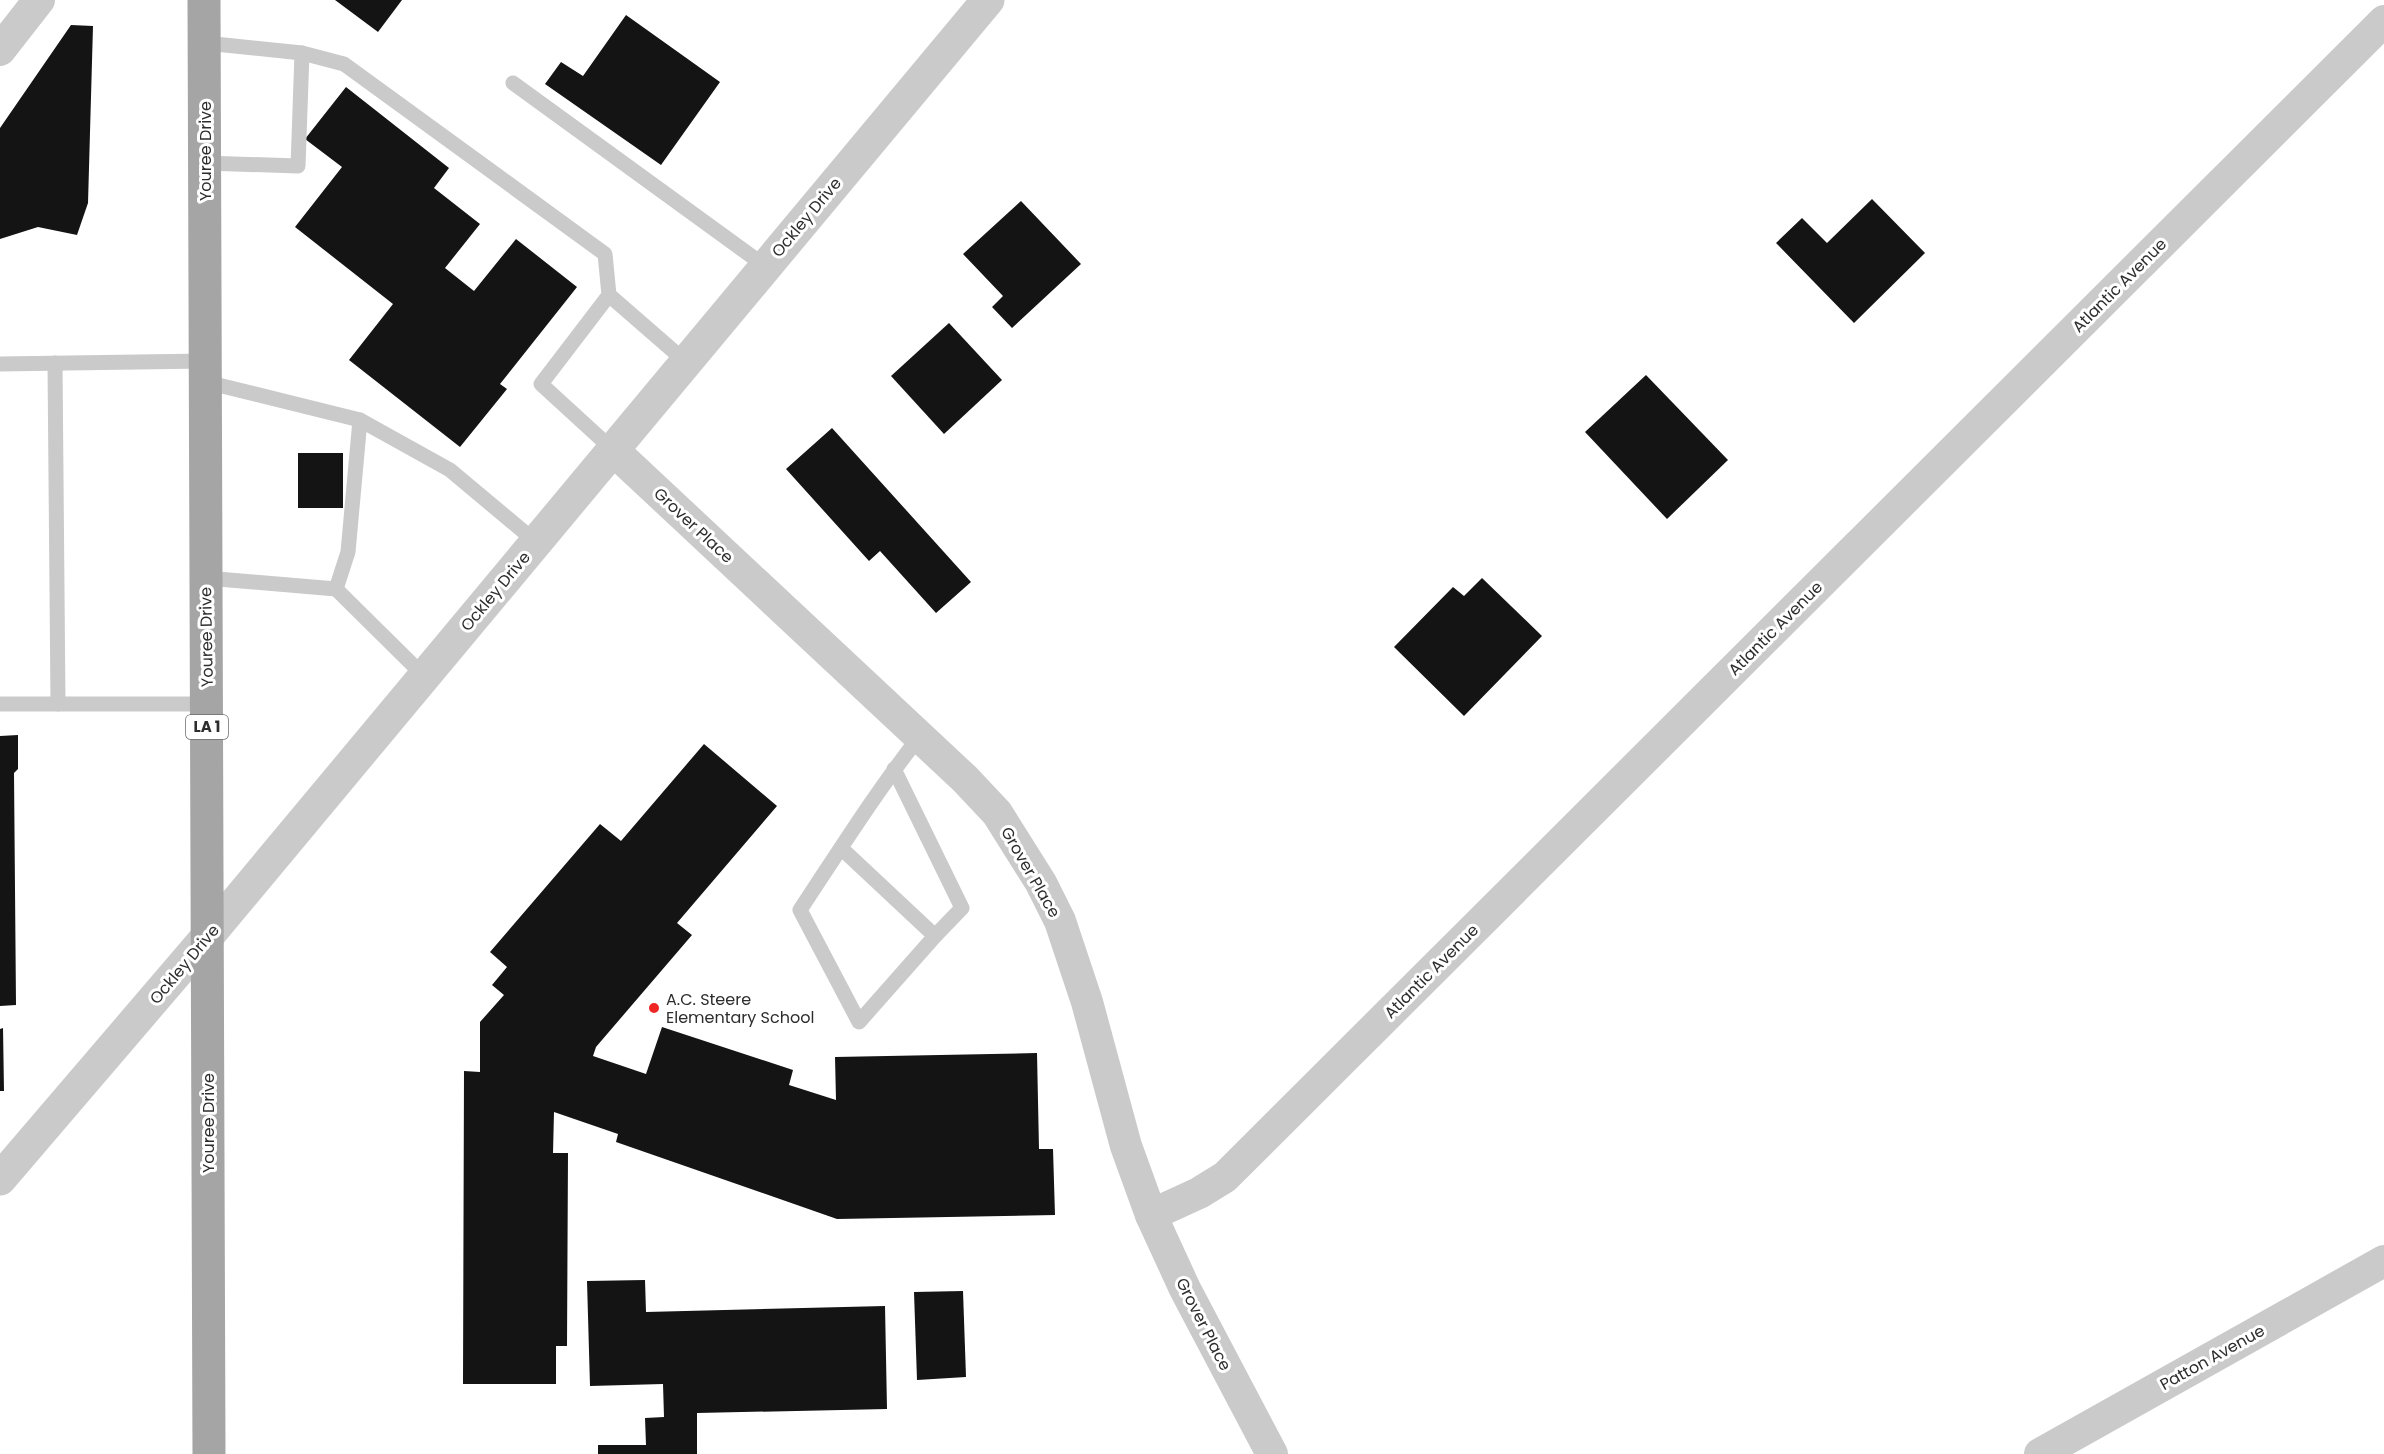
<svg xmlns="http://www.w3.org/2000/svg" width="2384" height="1454" viewBox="0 0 2384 1454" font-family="Poppins,sans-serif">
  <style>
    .building { fill: #141414 }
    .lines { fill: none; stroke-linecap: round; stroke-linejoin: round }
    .service { stroke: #cacaca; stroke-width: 15 }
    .minor { stroke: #cacaca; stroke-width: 32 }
    .tertiary { stroke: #cacaca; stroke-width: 33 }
    .primary { stroke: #a5a5a5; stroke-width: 33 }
    .poi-dot { fill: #ef2524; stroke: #fff; stroke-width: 2 }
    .labels { text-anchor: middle; stroke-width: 6; stroke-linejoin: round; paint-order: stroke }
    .shield { fill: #fff; stroke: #6c6c6c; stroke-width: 1.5 }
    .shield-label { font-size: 15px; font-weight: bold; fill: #2d2d2d }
    .street-label { font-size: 16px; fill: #2d2d2d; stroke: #fff }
    .poi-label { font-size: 16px; fill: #2d2d2d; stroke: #fff; text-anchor: start }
  </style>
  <rect width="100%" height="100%" fill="#fff"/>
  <g class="building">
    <polygon points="335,0 402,0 378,32"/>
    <polygon points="626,15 720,82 661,165 545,84 561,62 583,76"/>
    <polygon points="71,25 93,26 88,203 77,235 38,227 0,239 0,128"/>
    <polygon points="346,87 449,168 434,188 480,224 445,268 474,291 516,239 577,287 500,384 507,389 460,447 349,360 393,304 295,227 342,167 305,139"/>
    <polygon points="1872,199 1925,253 1854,323 1776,243 1802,218 1827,243"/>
    <polygon points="1021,201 1081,264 1012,328 992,307 1003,296 963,254"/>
    <polygon points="949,323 1002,380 944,434 891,376"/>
    <polygon points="1646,375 1728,460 1667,519 1585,432"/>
    <polygon points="832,428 971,582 936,613 880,551 869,561 786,469"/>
    <rect x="298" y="453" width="45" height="55"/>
    <polygon points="1482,578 1542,636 1464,716 1394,647 1453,587 1464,596"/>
    <polygon points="18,735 18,769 14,773 16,1005 0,1006 0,736"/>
    <polygon points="704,744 777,806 677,923 692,935 596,1047 593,1056 646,1074 662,1027 793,1070 789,1085 836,1100 835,1057 1037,1053 1039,1149 1053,1149 1055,1215 837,1219 616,1142 618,1134 554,1112 553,1153 568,1153 567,1346 556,1346 556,1384 463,1384 464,1071 480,1072 480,1022 504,995 492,985 507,967 490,952 600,824 621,841"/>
    <polygon points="3,1028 4,1091 0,1091 0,1029"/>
    <polygon points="645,1280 646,1312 885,1306 887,1409 697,1413 697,1454 598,1454 598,1445 646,1445 645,1418 664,1417 663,1384 590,1386 587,1281"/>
    <polygon points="963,1291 966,1377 917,1380 914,1292"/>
  </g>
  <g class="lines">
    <g class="service">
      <polyline points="205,43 302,53 344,64 605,254 609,295 541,384 612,449"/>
      <polyline points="513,83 765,266"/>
      <polyline points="205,163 298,166 302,53"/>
      <polyline points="609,295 686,362"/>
      <polyline points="55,363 58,704"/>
      <polyline points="0,364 206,361"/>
      <polyline points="206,382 360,420 348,552 336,589 206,578"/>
      <polyline points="360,420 450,470 536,542"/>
      <polyline points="336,589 424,676"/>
      <polyline points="0,704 207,704"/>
      <polyline points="894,769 962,908 935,936"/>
      <path d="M841,848L935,936L859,1022L800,910C839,851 876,792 920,736"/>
    </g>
    <g class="minor">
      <polyline points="0,50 39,0"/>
      <polyline points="612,449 965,779 997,813 1041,883 1060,921 1087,1002 1126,1146 1151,1215 1185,1289 1272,1454"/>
      <polyline points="1151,1215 1199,1193 1225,1177 2384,21"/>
      <polyline points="2040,1454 2384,1261"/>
    </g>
    <polyline class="tertiary" points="0,1179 207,937 988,0"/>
    <polyline class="primary" points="204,0 209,1454"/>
  </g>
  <circle class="poi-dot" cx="654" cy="1008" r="6"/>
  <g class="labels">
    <rect class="shield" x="186" y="715" width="42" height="24" rx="4.5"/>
    <g class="shield-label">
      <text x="207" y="732">LA 1</text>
    </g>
    <g class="street-label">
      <text transform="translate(205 151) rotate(-90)" y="6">Youree Drive</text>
      <text transform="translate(806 217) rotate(-50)" y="6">Ockley Drive</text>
      <text transform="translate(2119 285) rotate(-45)" y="6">Atlantic Avenue</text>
      <text transform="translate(694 525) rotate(43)" y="6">Grover Place</text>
      <text transform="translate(495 591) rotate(-50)" y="6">Ockley Drive</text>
      <text transform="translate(1775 628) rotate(-45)" y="6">Atlantic Avenue</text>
      <text transform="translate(206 637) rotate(-91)" y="6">Youree Drive</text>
      <text transform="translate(1031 872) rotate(60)" y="6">Grover Place</text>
      <text transform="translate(184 964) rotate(-50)" y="6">Ockley Drive</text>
      <text transform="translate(1431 971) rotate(-45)" y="6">Atlantic Avenue</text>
      <text transform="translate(208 1123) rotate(-90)" y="6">Youree Drive</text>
      <text transform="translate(1204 1324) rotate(63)" y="6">Grover Place</text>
      <text transform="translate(2212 1357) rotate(-29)" y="6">Patton Avenue</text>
    </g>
    <g class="poi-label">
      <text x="666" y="1005">A.C. Steere<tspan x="666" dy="18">Elementary School</tspan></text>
    </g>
  </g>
</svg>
